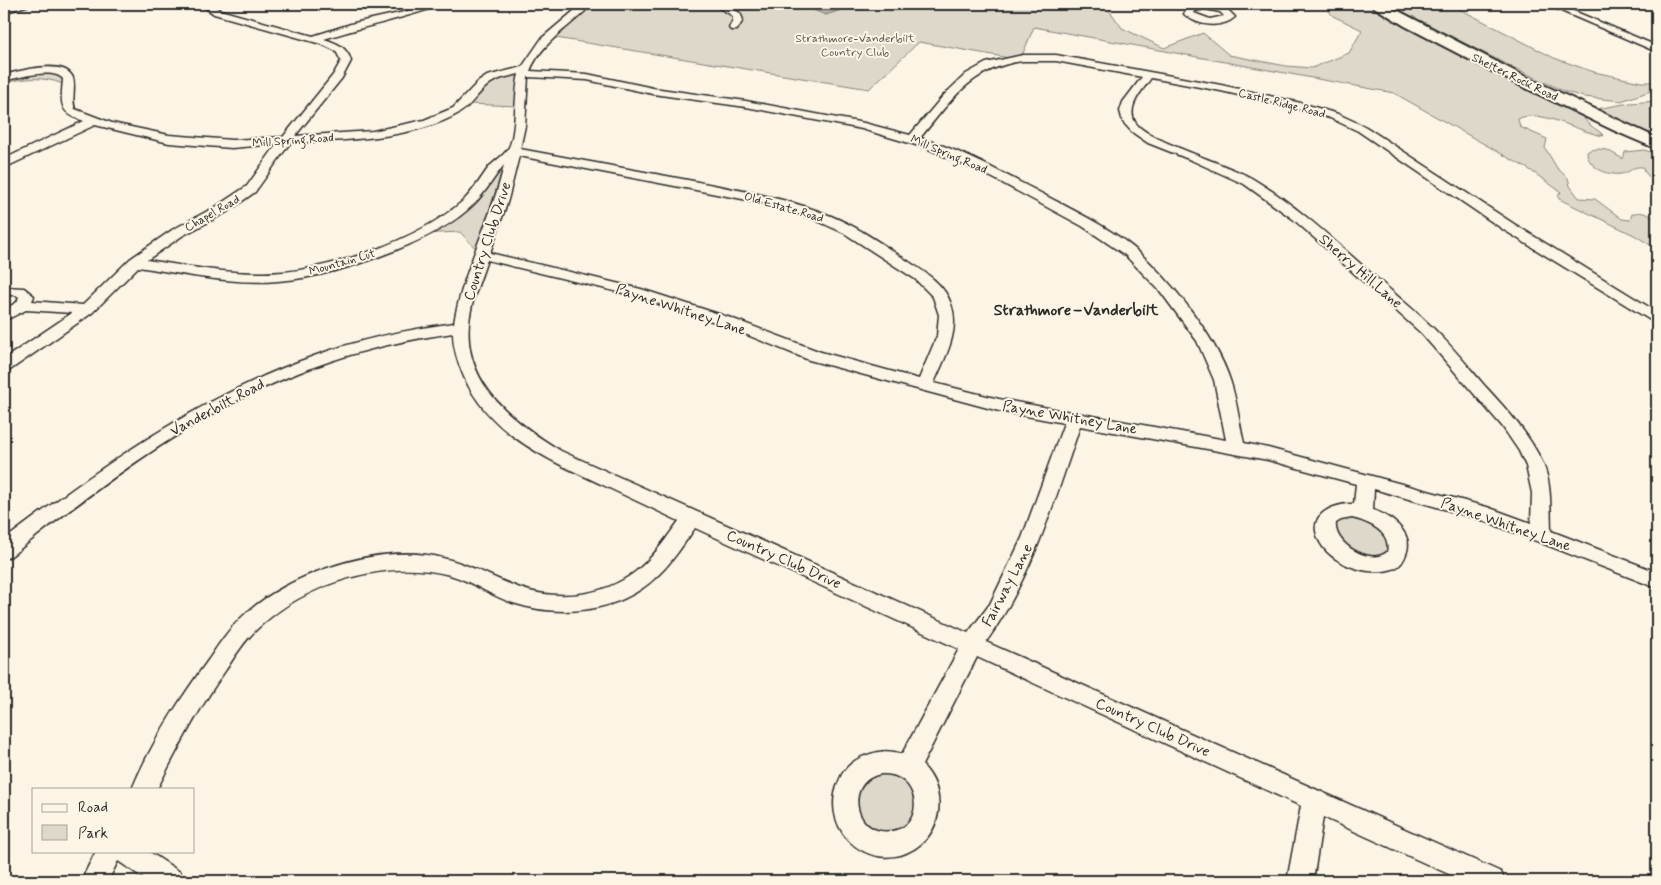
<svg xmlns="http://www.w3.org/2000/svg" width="1661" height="885" viewBox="0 0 1661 885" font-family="Mynerve,sans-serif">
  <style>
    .green { fill: #ded8ca; stroke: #84827a }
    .water { fill: #b4b0a5; stroke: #7d7b74 }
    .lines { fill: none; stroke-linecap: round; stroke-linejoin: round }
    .minor-casing { stroke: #2b2b2b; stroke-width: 3 }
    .secondary-casing { stroke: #2b2b2b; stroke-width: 4 }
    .minor { fill: #fcf5e5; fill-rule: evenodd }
    .secondary { fill: #fcf5e5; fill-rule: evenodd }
    .labels { text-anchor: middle; stroke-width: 4; stroke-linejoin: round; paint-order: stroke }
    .far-park-label { font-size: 12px; fill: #585653; stroke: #fcf5e5 }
    .far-street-label { font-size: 12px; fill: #2b2b2b; stroke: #fcf5e5 }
    .street-label { font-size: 15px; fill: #2b2b2b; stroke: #fcf5e5 }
    .neighbourhood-label { font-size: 16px; font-weight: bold; fill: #2b2b2b; stroke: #fcf5e5 }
  </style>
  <rect width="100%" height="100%" fill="#fcf5e5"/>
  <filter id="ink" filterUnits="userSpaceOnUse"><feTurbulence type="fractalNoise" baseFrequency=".02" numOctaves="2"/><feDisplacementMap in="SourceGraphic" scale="10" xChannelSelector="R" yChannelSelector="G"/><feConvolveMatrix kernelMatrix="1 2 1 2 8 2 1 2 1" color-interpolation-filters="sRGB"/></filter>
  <g filter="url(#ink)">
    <g class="green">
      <path d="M587,4H1105L1122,28L1164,48L1203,33L1229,55L1286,66L1312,68L1349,53L1362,30L1333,16L1323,4H1376L1433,36L1585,111L1630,103L1657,101V144L1612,124L1584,118C1588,126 1598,129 1604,136C1580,133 1539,107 1518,119L1520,127L1547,139L1545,148L1557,168L1568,178L1570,186L1579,198L1595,199L1622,219L1630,220L1632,214C1640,210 1651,214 1657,221V249L1634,235L1559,199L1558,196L1561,192L1530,170L1394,93L1034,27L1021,58L1015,59L919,42L869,89L550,37Z"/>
      <polygon points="1388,4 1450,4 1554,58 1594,72 1641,82 1657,82 1654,90 1621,101 1584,97 1566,92 1504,63"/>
      <polygon points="523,70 518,106 468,104 484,84"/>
      <path d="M20,73L65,74L63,84C43,76 24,78 4,83V78Z"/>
      <path d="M1598,149L1607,150L1623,159L1625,152L1644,150L1650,152L1653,155L1652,159H1657V186L1644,171L1643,167C1633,166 1633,170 1625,173C1611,178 1587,168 1587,152L1590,150Z"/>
      <polygon points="513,151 482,255 460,232 418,234 465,206"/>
      <polygon points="1342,512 1393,533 1389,561 1347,556 1328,519"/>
      <polygon points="864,767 918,778 919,829 861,835 848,785"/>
    </g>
    <polygon class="water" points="798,4 830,4 844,9 826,15"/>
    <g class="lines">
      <defs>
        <g id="minor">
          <polygon points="17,4 32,4 4,13 4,7"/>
          <path d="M200,4H211L220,10L313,36L354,23L404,12L427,4H439L438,6C401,19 362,27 324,39C337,43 347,47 351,61L342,78L295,136L373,131L424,120L453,108L478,82L487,76L522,67L542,38L582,4H592C571,27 542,41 530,71L587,74L653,88L746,101L864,123L910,135L943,96L966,74L986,63L1023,55H1056L1221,85L1301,103L1338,114L1366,127L1514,224L1657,312V323L1652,321L1504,230L1358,131L1330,118L1298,109L1221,91L1151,78C1143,90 1126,106 1135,122C1146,141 1229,164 1253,179C1293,203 1328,235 1363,266C1385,286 1409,305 1431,326C1450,344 1467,365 1484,385C1506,409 1529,433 1543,464C1552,484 1550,508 1551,531L1657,572V588L1482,520L1374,489L1373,510C1389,516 1415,532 1406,554C1404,560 1401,565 1395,568C1369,579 1321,562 1316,531C1313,511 1338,503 1354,504L1356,484L1268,460L1080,426C1055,500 1032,577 986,642L1501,872L1505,881H1464L1323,817L1313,881H1287L1301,806L977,657L922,765C943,785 945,822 922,843C878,881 816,834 839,781C843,770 851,762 862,757C876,751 888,749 902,754L959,649L695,528C683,545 671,564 655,578C618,613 560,618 513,603C491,596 472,581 450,575C385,558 305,583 257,629C244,641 235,656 225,671C199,708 178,748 157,789H132C151,743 180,699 209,659C219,644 229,629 242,617C285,576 368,547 427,555C464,560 487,576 520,588C560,602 609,596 641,567C656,554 667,537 679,521C654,509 628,497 603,485C549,460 490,435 464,377C458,363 453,349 453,333C411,339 369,348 328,362C209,402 108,479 11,556L4,559V540C100,467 199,397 314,356C359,339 406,330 454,323C463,269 492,219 504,165C494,177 486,192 474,204C453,225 423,239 396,250C358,265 319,278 278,281C232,285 184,274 138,267L92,313L10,370L4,371V359L72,313L26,310L4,321V310L17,302L19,297L16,295H4V287L24,288L34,296L32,301L83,305L130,259L172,230L217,206L247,186L277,144L232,148L169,143L95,125L4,168V159L84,121C58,113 61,103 63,79C53,67 17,78 4,81V75C18,71 66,58 73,78C76,88 71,99 75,109L112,123L169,135L232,140L283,137L333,75L341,61L336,51L321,44L214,14ZM1023,61H1056L1142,77L1123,102L1120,111L1123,122L1132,132L1148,143L1191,160L1244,184L1293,219L1421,333L1502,426L1519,451L1526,466L1532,493L1531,523L1487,507L1268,448L1244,443C1239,423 1237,400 1230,380C1216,337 1170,279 1135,249C1106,225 1070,209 1037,191C1000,172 961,150 920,138C951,101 970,68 1023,61ZM519,74C514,92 517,135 508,149C504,155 495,161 489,167C481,178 474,190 464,200C418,241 322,274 260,273C222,273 185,266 147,260L182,236L227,212L255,192L290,143C342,140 413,140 459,113C470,107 477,94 487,86C496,78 508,77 519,74ZM528,77L587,80L653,94L746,107L862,129L926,148L993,178L1082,226L1125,255L1160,291L1197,341L1214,380L1226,440L999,399L934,383C944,359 961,331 951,304C944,283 923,271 906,260C882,244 858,227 831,216C785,197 736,190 688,180C632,170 576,159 520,149L525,126ZM519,156L763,203L811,218L844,233L915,279L933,297L939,315L937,336L919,379L821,352L728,317L641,289L490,253L508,200ZM487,260L631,295L718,323L809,360L999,411L1064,423L1022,538L990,604L968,633L561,451C515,423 463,385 469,323C471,301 480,281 487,260ZM1352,518C1369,522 1392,532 1387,552C1371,566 1333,544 1336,523L1341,520ZM882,774C920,772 927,826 892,831C852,837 844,779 882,774Z"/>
          <polygon points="713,4 723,4 740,13 743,20 737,30 731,30 729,28 733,20 733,16"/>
          <path d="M1202,4L1226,8L1235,17C1222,29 1196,26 1184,14L1187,7ZM1205,9L1220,12L1224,16L1210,19L1194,13V11Z"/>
          <polygon points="1545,4 1557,4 1657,46 1657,52"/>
          <polygon points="96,851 148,851 180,872 184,881 148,881 118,861 108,881 81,881"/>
        </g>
        <polygon id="secondary" points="1369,4 1385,4 1520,74 1657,138 1657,149 1615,131 1509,80 1405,26"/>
      </defs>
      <use href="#minor" class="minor-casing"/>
      <use href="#secondary" class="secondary-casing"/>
      <use href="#minor" class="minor"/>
      <use href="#secondary" class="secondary"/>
    </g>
  </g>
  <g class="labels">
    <g class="far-park-label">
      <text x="855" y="42">Strathmore-Vanderbilt<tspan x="855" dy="14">Country Club</tspan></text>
    </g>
    <g class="far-street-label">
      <text transform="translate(1515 77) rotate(26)" y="4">Shelter Rock Road</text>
      <text transform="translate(1282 103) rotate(14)" y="4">Castle Ridge Road</text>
      <text transform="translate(293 140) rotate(-4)" y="4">Mill Spring Road</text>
      <text transform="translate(949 154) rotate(23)" y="4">Mill Spring Road</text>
      <text transform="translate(784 207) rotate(16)" y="4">Old Estate Road</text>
      <text transform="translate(212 213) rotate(-30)" y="4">Chapel Road</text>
      <text transform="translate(342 262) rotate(-16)" y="4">Mountain Cut</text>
    </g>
    <g class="street-label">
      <text transform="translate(487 241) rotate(-72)" y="5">Country Club Drive</text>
      <text transform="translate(1361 271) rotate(41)" y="5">Sherry Hill Lane</text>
      <text transform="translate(681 309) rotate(18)" y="5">Payne Whitney Lane</text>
      <text transform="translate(217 407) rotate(-28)" y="5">Vanderbilt Road</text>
      <text transform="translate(1070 417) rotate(10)" y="5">Payne Whitney Lane</text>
      <text transform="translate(1506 524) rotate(19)" y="5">Payne Whitney Lane</text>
      <text transform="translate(784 559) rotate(24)" y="5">Country Club Drive</text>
      <text transform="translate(1007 585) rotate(-62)" y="5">Fairway Lane</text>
      <text transform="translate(1153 727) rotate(24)" y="5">Country Club Drive</text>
    </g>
    <g class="neighbourhood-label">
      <text x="1076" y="315">Strathmore–Vanderbilt</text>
    </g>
  </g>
  <rect width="1661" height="885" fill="none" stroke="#fcf5e5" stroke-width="20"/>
  <rect x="10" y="10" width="1641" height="865" fill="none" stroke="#2b2b2b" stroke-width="2" filter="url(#ink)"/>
  <rect x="32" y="788" width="162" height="65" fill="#fcf5e5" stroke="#a8a49b"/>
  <rect x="42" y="804" width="25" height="8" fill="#fcf5e5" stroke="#a8a49b"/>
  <text x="78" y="812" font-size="15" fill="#2b2b2b">Road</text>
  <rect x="42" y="825" width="25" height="15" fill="#ded8ca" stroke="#a8a49b"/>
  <text x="78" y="838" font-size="15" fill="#2b2b2b">Park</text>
</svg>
